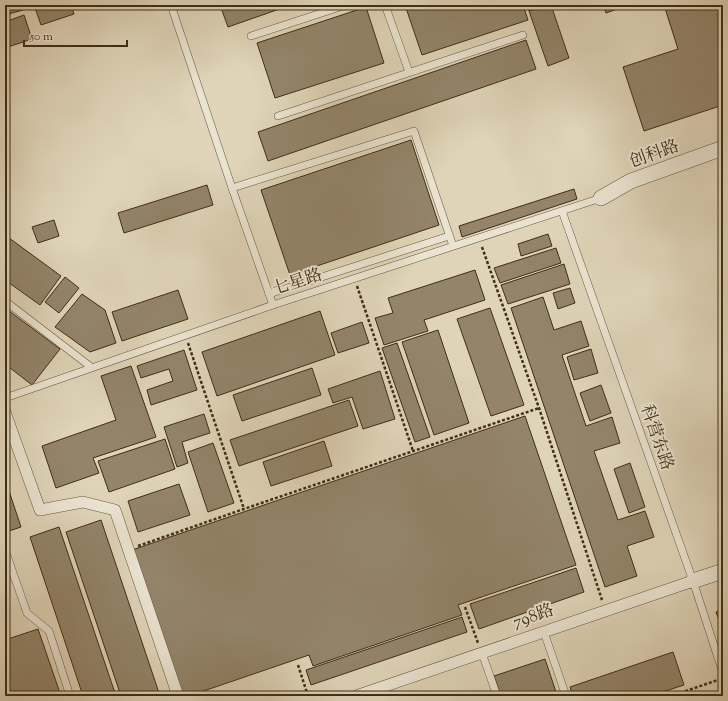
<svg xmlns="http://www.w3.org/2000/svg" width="728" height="701" viewBox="0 0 728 701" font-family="'Sorts Mill Goudy','Noto Serif SC',serif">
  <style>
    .building { fill: #93846a; stroke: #402e16 }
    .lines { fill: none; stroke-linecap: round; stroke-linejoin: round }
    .service-casing { stroke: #68583e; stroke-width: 8 }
    .pedestrian-casing { stroke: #68583e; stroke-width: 12 }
    .minor-casing { stroke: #68583e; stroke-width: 16 }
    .path { stroke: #402e16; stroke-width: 2.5; stroke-dasharray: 3 2; stroke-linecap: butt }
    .service { stroke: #eae3d1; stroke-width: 7 }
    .pedestrian { stroke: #eae3d1; stroke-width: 11 }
    .minor { stroke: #eae3d1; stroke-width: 15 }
    .labels { text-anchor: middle; stroke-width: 4; stroke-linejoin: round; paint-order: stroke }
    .street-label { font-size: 17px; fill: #402e16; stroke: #eae3d1 }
  </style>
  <rect width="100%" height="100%" fill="#dfd4b8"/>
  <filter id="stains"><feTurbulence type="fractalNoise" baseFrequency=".005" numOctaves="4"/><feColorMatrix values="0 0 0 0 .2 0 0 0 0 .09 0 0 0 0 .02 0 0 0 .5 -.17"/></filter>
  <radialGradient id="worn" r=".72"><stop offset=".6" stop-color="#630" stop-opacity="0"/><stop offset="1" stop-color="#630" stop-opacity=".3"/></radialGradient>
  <g class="building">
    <polygon points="5,5 21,5 23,10 5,15"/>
    <polygon points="34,5 71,5 74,14 41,25"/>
    <polygon points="220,5 291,5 228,27"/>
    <polygon points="405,5 523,5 528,20 422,55"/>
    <polygon points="527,5 548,5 529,11"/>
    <polygon points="548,5 551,5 569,58 548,66 529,11"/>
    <polygon points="603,5 628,5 606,13"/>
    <polygon points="664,5 723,5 723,105 644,131 623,67 678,49"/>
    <polygon points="366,7 384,63 275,98 257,43"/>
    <polygon points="24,15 32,39 5,48 5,22"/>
    <polygon points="526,40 536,69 268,161 258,132"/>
    <polygon points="411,140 439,225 290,275 261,190"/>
    <polygon points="207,185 213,205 124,233 118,213"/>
    <polygon points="574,189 577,199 462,237 459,226"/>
    <polygon points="54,220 59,236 38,243 32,227"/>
    <polygon points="548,234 552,246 521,256 518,244"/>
    <polygon points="5,235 61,276 40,305 5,280"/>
    <polygon points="556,248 561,263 500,283 494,268"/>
    <polygon points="564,264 570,284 508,304 501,285"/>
    <polygon points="475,270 485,300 424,320 428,331 384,345 375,318 393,313 388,298"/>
    <polygon points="65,277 79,288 59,313 45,302"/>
    <polygon points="570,288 575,303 558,309 553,293"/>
    <polygon points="178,290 188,319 122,341 112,312"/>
    <polygon points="82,294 105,310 116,343 90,352 55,327"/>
    <polygon points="543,297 554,330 581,321 589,346 562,355 586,426 612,417 620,443 594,451 618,520 645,511 654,537 627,546 637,576 605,587 511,308"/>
    <polygon points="5,308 60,349 32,385 5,364"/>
    <polygon points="490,308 524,405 491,416 457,319"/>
    <polygon points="320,311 335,355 217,396 202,352"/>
    <polygon points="362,322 369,343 338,353 331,333"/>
    <polygon points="438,330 469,423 434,435 402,342"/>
    <polygon points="397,343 430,437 415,442 382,348"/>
    <polygon points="591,349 598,373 574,380 567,357"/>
    <polygon points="184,350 197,390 151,405 147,390 173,381 169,369 141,378 137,366"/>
    <polygon points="131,366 156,437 93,458 99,473 56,488 42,446 116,420 101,376"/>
    <polygon points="312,368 321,395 242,421 233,395"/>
    <polygon points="380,371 395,419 363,429 352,397 333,403 328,389"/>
    <polygon points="601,385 611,413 590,421 580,393"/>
    <polygon points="349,400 358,426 239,466 230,440"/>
    <polygon points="204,414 210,433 182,442 188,463 177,467 164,427"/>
    <polygon points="525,416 576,565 458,605 462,615 313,666 309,655 189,696 182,696 132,550"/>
    <polygon points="165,439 175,469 109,492 98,461"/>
    <polygon points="324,441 332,466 271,486 263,462"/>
    <polygon points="213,443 234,503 208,512 188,452"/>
    <polygon points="630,463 645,507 629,513 614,469"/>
    <polygon points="5,479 21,527 6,532 5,527"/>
    <polygon points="179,484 190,515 138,532 128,501"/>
    <polygon points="101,520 160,696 121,696 66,532"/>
    <polygon points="59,527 116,696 83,696 30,537"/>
    <polygon points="576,568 584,592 479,629 470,604"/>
    <polygon points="723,610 723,622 720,623 716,612"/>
    <polygon points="462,617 467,632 311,685 306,670"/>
    <polygon points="38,629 61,696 5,696 5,640"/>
    <polygon points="673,652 684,685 650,696 573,696 570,687"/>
    <polygon points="545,659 556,692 543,696 501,696 494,676"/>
  </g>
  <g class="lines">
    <defs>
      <g id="service">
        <polyline points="171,5 232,188 273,305"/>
        <polyline points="385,5 409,72"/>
        <polyline points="251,36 346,5"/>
        <polyline points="278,116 523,35"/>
        <polyline points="232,188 414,131 453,246"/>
        <polyline points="562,211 693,581 723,673"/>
        <polyline points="269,294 449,236"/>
        <polyline points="5,301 91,367"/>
        <polyline points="5,398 273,305 601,198"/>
        <polyline points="5,550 27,613 49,631 70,696"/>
        <polyline points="544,632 566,696"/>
        <polyline points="482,653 497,696"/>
      </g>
      <g id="pedestrian">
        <polyline points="5,412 40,510 83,502 115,510 178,696"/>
        <polyline points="356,696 693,581"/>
      </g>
      <g id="minor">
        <polyline points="601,198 631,181 723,148"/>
        <polyline points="693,581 723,571"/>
      </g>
    </defs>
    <use href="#service" class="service-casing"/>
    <use href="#pedestrian" class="pedestrian-casing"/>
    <use href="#minor" class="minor-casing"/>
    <g class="path">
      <polyline points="482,247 539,408 602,600"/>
      <polyline points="357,286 413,451"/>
      <polyline points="188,343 244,509"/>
      <polyline points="138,546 244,509 539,408"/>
      <polyline points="465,607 478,643"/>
      <polyline points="298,665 308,696"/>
      <polyline points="671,696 718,680"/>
    </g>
    <use href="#service" class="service"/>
    <use href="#pedestrian" class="pedestrian"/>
    <use href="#minor" class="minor"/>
  </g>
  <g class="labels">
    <g class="street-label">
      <text transform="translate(654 153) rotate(-20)" y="6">创科路</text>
      <text transform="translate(297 281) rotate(-18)" y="6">七星路</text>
      <text transform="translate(658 437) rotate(71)" y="6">科营东路</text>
      <text transform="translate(533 615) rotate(-19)" y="6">798路</text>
    </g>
  </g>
  <rect width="728" height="701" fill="none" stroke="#dfd4b8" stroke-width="20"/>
  <rect x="6" y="6" width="716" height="689" fill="none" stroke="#402e16" stroke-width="2"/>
  <rect x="10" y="10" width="708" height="681" fill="none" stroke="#402e16"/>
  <path d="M24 40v6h103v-6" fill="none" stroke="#402e16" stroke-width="2"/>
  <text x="30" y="40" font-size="12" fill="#402e16" stroke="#eae3d1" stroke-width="3" paint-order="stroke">50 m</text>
  <rect width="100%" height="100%" filter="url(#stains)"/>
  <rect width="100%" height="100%" fill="url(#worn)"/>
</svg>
